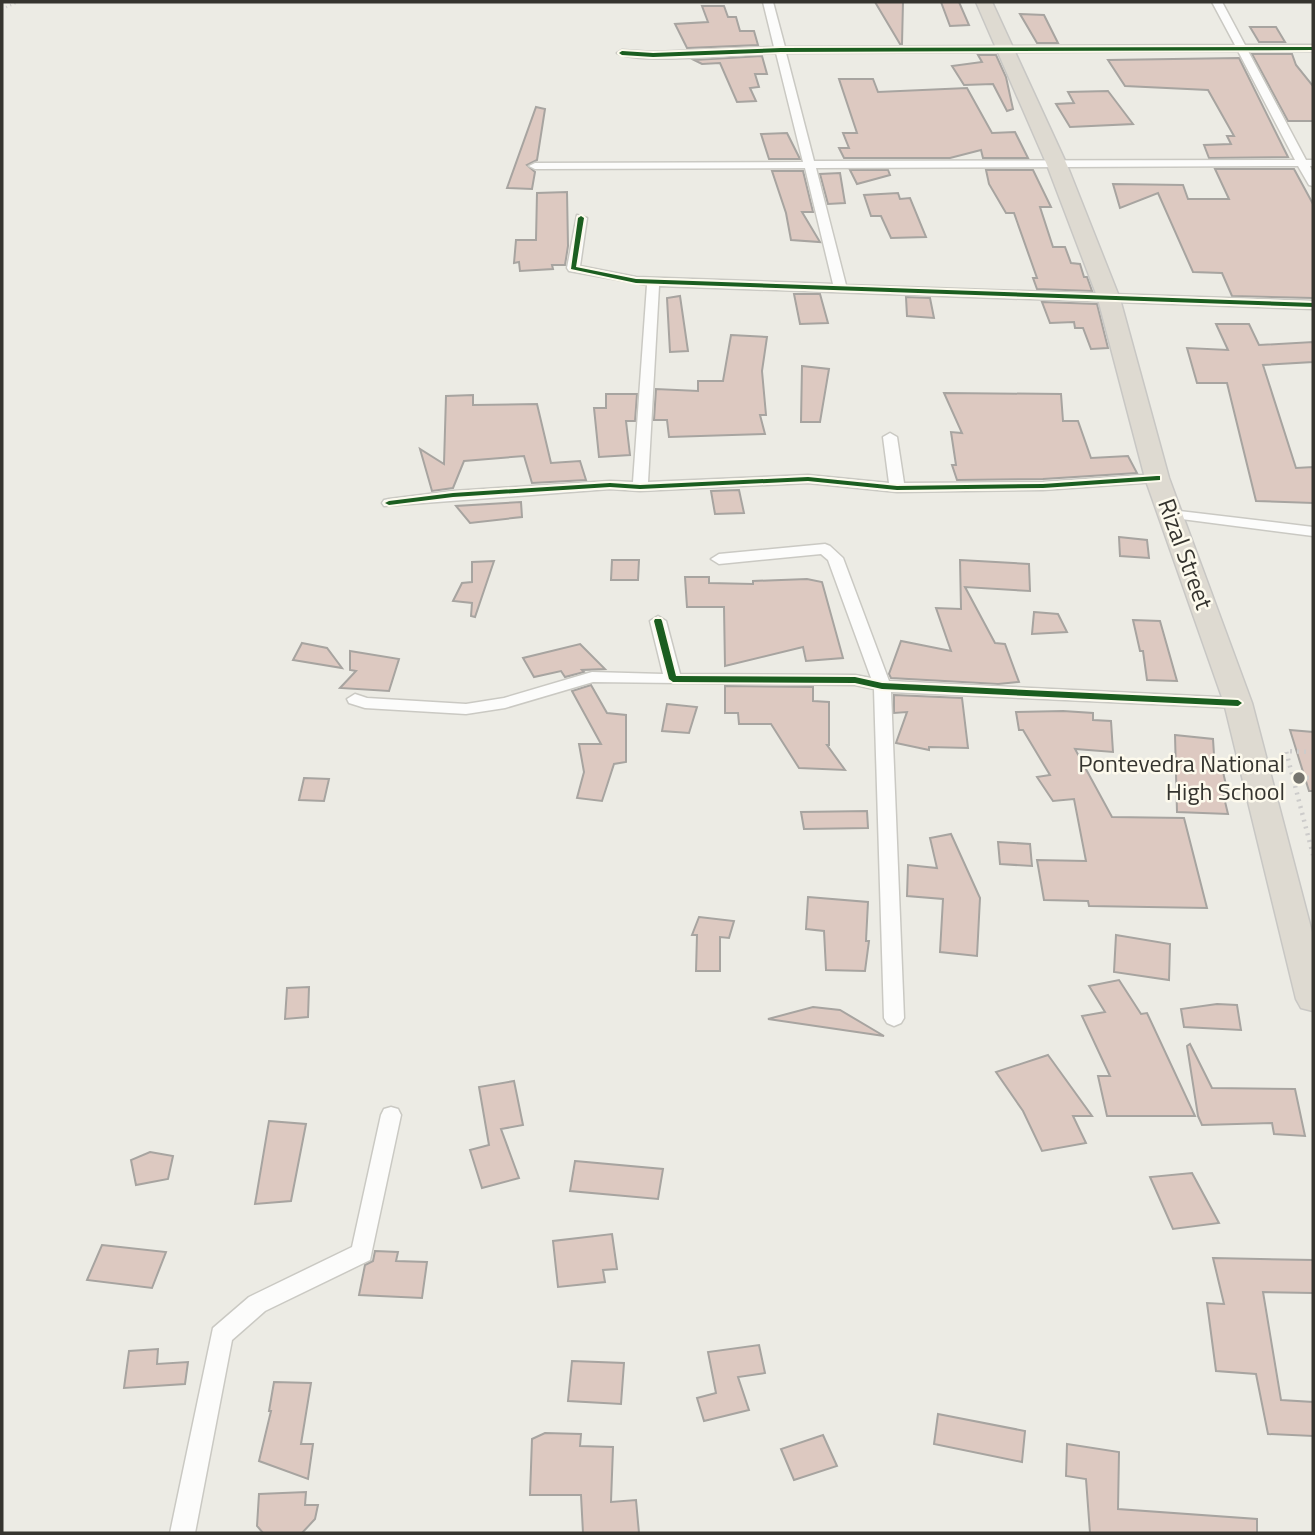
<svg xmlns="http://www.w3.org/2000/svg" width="1315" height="1535" viewBox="0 0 1315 1535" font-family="'Titillium Web',sans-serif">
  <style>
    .building { fill: #ddc9c1; stroke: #a7a4a0; stroke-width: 2 }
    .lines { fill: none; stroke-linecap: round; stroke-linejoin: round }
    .minor-casing { stroke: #cac9c3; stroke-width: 3 }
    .trunk-casing { stroke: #c8c7c4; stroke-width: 3 }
    .path-far1 { stroke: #cdcccb; stroke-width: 2.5; stroke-dasharray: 1 3.5; stroke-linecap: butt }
    .path { stroke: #cdcccb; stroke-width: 4.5; stroke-dasharray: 2 5; stroke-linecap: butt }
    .minor { fill: #fcfcfb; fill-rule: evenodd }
    .trunk { fill: #dedad1; fill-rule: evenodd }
    .cycleway-casing { stroke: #fdfaed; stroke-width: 4 }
    .cycleway { fill: #1b5e20; fill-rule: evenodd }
    .poi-dot { fill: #75746e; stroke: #fdfaed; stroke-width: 2.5 }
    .labels { text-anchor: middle; stroke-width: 5; stroke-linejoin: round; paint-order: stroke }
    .street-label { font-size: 24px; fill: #35342f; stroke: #fdfaed }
    .poi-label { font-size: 24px; fill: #35342f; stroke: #fdfaed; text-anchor: end }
  </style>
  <rect width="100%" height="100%" fill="#ecebe4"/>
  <g class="building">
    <polygon points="875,2 903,2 902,44 900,44"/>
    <polygon points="941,2 959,2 969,25 950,26"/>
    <polygon points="702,6 724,6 728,17 736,17 740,31 754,31 758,45 687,48 675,24 708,22"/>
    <polygon points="1020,14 1044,15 1058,43 1037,43"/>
    <polygon points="1250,27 1276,27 1285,42 1259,42"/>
    <polygon points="1252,54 1292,54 1296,65 1313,86 1313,121 1288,121"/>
    <polygon points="978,55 996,55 1006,77 1013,109 1007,111 993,84 964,85 952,66 982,62"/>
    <polygon points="762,56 767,74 755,74 759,87 750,88 756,101 737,102 720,63 702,64 694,60"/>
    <polygon points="1239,58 1288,157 1209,158 1204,145 1231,144 1227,136 1234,136 1208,90 1125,86 1108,60"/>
    <polygon points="839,79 873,79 878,92 967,88 992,133 1015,132 1028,158 983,158 981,150 950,158 844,158 839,148 849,148 843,133 857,133"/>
    <polygon points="1108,91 1133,124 1070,127 1056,104 1074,103 1068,92"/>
    <polygon points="536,107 545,109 537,160 527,165 535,172 532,189 507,188"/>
    <polygon points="787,133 800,159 769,159 761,134"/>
    <polygon points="1215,169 1294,169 1313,204 1313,298 1232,296 1222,273 1193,272 1158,193 1120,208 1113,184 1183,185 1188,199 1229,199"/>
    <polygon points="850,170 888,170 890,175 857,184"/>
    <polygon points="986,170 1033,170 1051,207 1040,207 1053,247 1065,247 1071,263 1080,264 1084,277 1087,277 1092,291 1037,289 1033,278 1037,278 1014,213 1006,213 989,184"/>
    <polygon points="772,171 803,171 813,212 802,212 820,242 791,240 786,213"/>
    <polygon points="840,173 845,203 828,204 820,174"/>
    <polygon points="567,192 568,246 565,265 552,265 553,269 520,271 519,262 514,263 516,240 536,240 537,193"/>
    <polygon points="898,193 900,199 910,198 926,237 891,238 881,216 871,216 864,195"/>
    <polygon points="794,294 820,294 828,323 800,324"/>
    <polygon points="680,296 688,351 670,352 667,298"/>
    <polygon points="906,297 930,298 934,318 907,316"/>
    <polygon points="1042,302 1097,304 1108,348 1091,349 1083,328 1075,328 1074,322 1050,323"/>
    <polygon points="1216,324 1249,324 1259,345 1313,342 1313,362 1263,365 1296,468 1313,467 1313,503 1256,501 1227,383 1197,383 1187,348 1228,350"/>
    <polygon points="731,335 767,337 762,371 766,415 760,415 765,434 669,437 667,420 654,420 656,389 698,391 698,381 723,381"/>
    <polygon points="802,366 829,369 820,422 801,422"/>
    <polygon points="944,393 1061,394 1063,421 1078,421 1091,458 1128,456 1137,473 1043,479 957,480 952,465 956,465 951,432 962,433"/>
    <polygon points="606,394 637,394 635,421 626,421 630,455 599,457 594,408 606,408"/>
    <polygon points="473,395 473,405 537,404 551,463 580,461 586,480 532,483 524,456 464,461 453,488 432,491 420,449 444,464 446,396"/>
    <polygon points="739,490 744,513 715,514 711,491"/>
    <polygon points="521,502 522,517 470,523 456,506"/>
    <polygon points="1119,537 1147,540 1149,558 1120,556"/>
    <polygon points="612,560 639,560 638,580 611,580"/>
    <polygon points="960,560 1029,564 1030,591 965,587 995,643 1005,644 1019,682 998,684 891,678 889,674 901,641 951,651 936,608 961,609"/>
    <polygon points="494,561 475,617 471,616 472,603 453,601 462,583 472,582 472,562"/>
    <polygon points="685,577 709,577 709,583 753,584 753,581 807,579 822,582 843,658 806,661 803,647 725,666 724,607 687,607"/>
    <polygon points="1034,612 1058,614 1067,632 1032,634"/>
    <polygon points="1133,620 1160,621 1177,681 1147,680 1143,651 1140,651"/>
    <polygon points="302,643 327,648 342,668 293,660"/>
    <polygon points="580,644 605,669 582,670 584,672 565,677 561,671 534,677 523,658"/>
    <polygon points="350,651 399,659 389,691 340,688 356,671 350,670"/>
    <polygon points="591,685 607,713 626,715 626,762 614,764 602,801 577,798 584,772 579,744 601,744 572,691"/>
    <polygon points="725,686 813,687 813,701 829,702 829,745 827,745 845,770 799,768 771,724 739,724 738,713 725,713"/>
    <polygon points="894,695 962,698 968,748 929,747 929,750 896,743 907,712 894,713"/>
    <polygon points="667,704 697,707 689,733 662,731"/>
    <polygon points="1063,711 1093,713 1093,720 1111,721 1113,752 1075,749 1112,817 1184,818 1207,908 1089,906 1088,901 1044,900 1037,860 1086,861 1074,799 1053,801 1037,777 1050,775 1023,730 1019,730 1016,712"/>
    <polygon points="1290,730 1313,732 1313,791 1309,791"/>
    <polygon points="1175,735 1213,739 1215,771 1223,772 1227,789 1222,789 1228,814 1177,812"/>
    <polygon points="304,778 329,779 324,801 299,800"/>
    <polygon points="867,811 868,828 804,829 801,812"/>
    <polygon points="951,834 980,898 977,956 940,952 943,899 907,896 908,865 937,868 930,838"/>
    <polygon points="998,842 1030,844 1032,866 1000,864"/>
    <polygon points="808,897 868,902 866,941 869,941 865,971 826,970 824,931 806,929"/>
    <polygon points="699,917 734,921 729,938 720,937 720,971 696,971 697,935 692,935"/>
    <polygon points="1116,935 1170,944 1169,980 1114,972"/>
    <polygon points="1119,980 1141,1014 1147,1013 1195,1116 1107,1116 1098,1076 1110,1076 1082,1016 1105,1012 1089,986"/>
    <polygon points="309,987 308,1017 285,1019 287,988"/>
    <polygon points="1217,1004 1237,1005 1241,1030 1184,1027 1181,1009"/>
    <polygon points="813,1007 840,1010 884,1036 768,1019"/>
    <polygon points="1190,1044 1212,1088 1295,1089 1305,1136 1274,1134 1272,1123 1202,1125 1198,1116 1187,1046"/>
    <polygon points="1048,1055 1092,1116 1073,1116 1086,1143 1042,1151 1023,1111 996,1072"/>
    <polygon points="514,1081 523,1125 501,1129 519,1178 482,1188 470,1150 489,1145 479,1087"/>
    <polygon points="269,1121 306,1124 291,1201 255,1204"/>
    <polygon points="150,1152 173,1156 168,1179 136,1185 131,1160"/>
    <polygon points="575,1161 663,1169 658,1199 570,1191"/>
    <polygon points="1192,1173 1219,1223 1173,1229 1150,1177"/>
    <polygon points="612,1234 617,1269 603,1270 605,1282 558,1287 553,1241"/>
    <polygon points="102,1245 166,1252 152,1288 87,1280"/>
    <polygon points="375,1251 398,1252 396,1261 427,1262 422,1298 359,1295 365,1265 373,1261"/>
    <polygon points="1213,1258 1313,1260 1313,1293 1263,1292 1281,1400 1313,1402 1313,1436 1268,1434 1256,1374 1216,1371 1207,1303 1224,1304"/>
    <polygon points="759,1345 765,1373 738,1377 749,1410 704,1421 697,1398 716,1393 708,1352"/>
    <polygon points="158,1349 157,1364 188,1362 185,1384 124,1388 129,1351"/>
    <polygon points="572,1361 624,1363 621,1404 568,1401"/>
    <polygon points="274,1382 311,1383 301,1444 313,1444 308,1479 259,1461 271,1411 269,1411"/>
    <polygon points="938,1414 1025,1431 1022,1462 934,1444"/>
    <polygon points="545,1433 581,1434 580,1446 613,1447 611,1502 636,1500 639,1533 583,1533 581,1495 530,1495 532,1439"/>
    <polygon points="823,1435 837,1466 794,1480 781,1449"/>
    <polygon points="1067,1444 1119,1452 1118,1509 1257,1519 1257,1533 1090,1533 1086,1479 1066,1476"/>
    <polygon points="306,1492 305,1505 318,1505 315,1519 302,1533 263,1533 257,1526 259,1494"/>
  </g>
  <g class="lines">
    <defs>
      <g id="minor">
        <path d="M763,2H773L785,47L1235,45L1212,2H1222L1245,45H1313V51H1248L1306,160H1313V166H1310L1313,173V186L1309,185L1298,166L816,168L846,285L1313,301V309L659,286L648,482L808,475L889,483L883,437L890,433L897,437L904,483L1043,482L1157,474L1164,478L1157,482L1043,490L897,492L808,483L640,491L610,489L384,506L382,503L384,500L389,499L453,491L610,481L633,482L647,285L569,271L567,268L577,215L587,218L580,266L636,277L833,284L805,168L535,169L529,166L535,163L803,162L776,53C748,54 635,65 617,53L622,50L653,52L774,47ZM1238,51L1295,160L814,161L786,53Z"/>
        <polygon points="1171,510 1313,527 1313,536 1166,517 1164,514"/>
        <polygon points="825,544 830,546 843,558 889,681 1238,698 1246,703 1238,708 891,692 904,1018 901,1023 894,1026 887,1023 884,1018 874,689 855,685 593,682 505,708 466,714 365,708 349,703 347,699 355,694 367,698 466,704 504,698 592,672 663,674 650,621 658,616 666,621 680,674 855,675 871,678 828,560 821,554 719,564 711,559 719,554"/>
        <polygon points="391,1107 398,1109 401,1115 370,1260 265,1311 232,1340 195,1533 170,1533 213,1328 249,1297 352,1247 381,1115 384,1109"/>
      </g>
      <polygon id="trunk" points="976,2 992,2 1067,165 1120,299 1169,478 1252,703 1313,936 1313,1011 1301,1008 1296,999 1224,703 1145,478 1098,299 1047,165"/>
    </defs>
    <use href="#minor" class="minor-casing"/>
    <use href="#trunk" class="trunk-casing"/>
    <polyline class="path-far1" points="2,9 18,2"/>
    <g class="path">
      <polyline points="1313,752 1286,751 1313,855"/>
      <polyline points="1293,777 1313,778"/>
    </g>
    <use href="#minor" class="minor"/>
    <use href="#trunk" class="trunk"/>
    <defs>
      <g id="cycleway">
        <polygon points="1313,47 1313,50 781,52 653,57 622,55 619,53 622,51 653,53 781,48"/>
        <polygon points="581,216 584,218 576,267 636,279 1313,303 1313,307 636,283 571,269 578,218"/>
        <polygon points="1157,476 1160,476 1160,480 1043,488 897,490 808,481 640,489 610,487 453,497 389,505 385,503 389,501 453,493 610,483 640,485 808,477 897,486 1043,484"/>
        <polygon points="655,619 661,619 662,621 676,676 855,677 882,683 1238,700 1242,703 1238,706 882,689 855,683 673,682 669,679 654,621"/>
      </g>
    </defs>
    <use href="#cycleway" class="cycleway-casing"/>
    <use href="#cycleway" class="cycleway"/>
  </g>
  <circle class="poi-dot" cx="1299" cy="778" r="7"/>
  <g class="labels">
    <g class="street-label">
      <text transform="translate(1185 554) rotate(70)" y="8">Rizal Street</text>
    </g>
    <g class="poi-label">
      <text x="1285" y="772">Pontevedra National<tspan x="1285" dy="28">High School</tspan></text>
    </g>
  </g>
  <rect width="1315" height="1535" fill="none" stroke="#35342f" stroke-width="7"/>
</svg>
